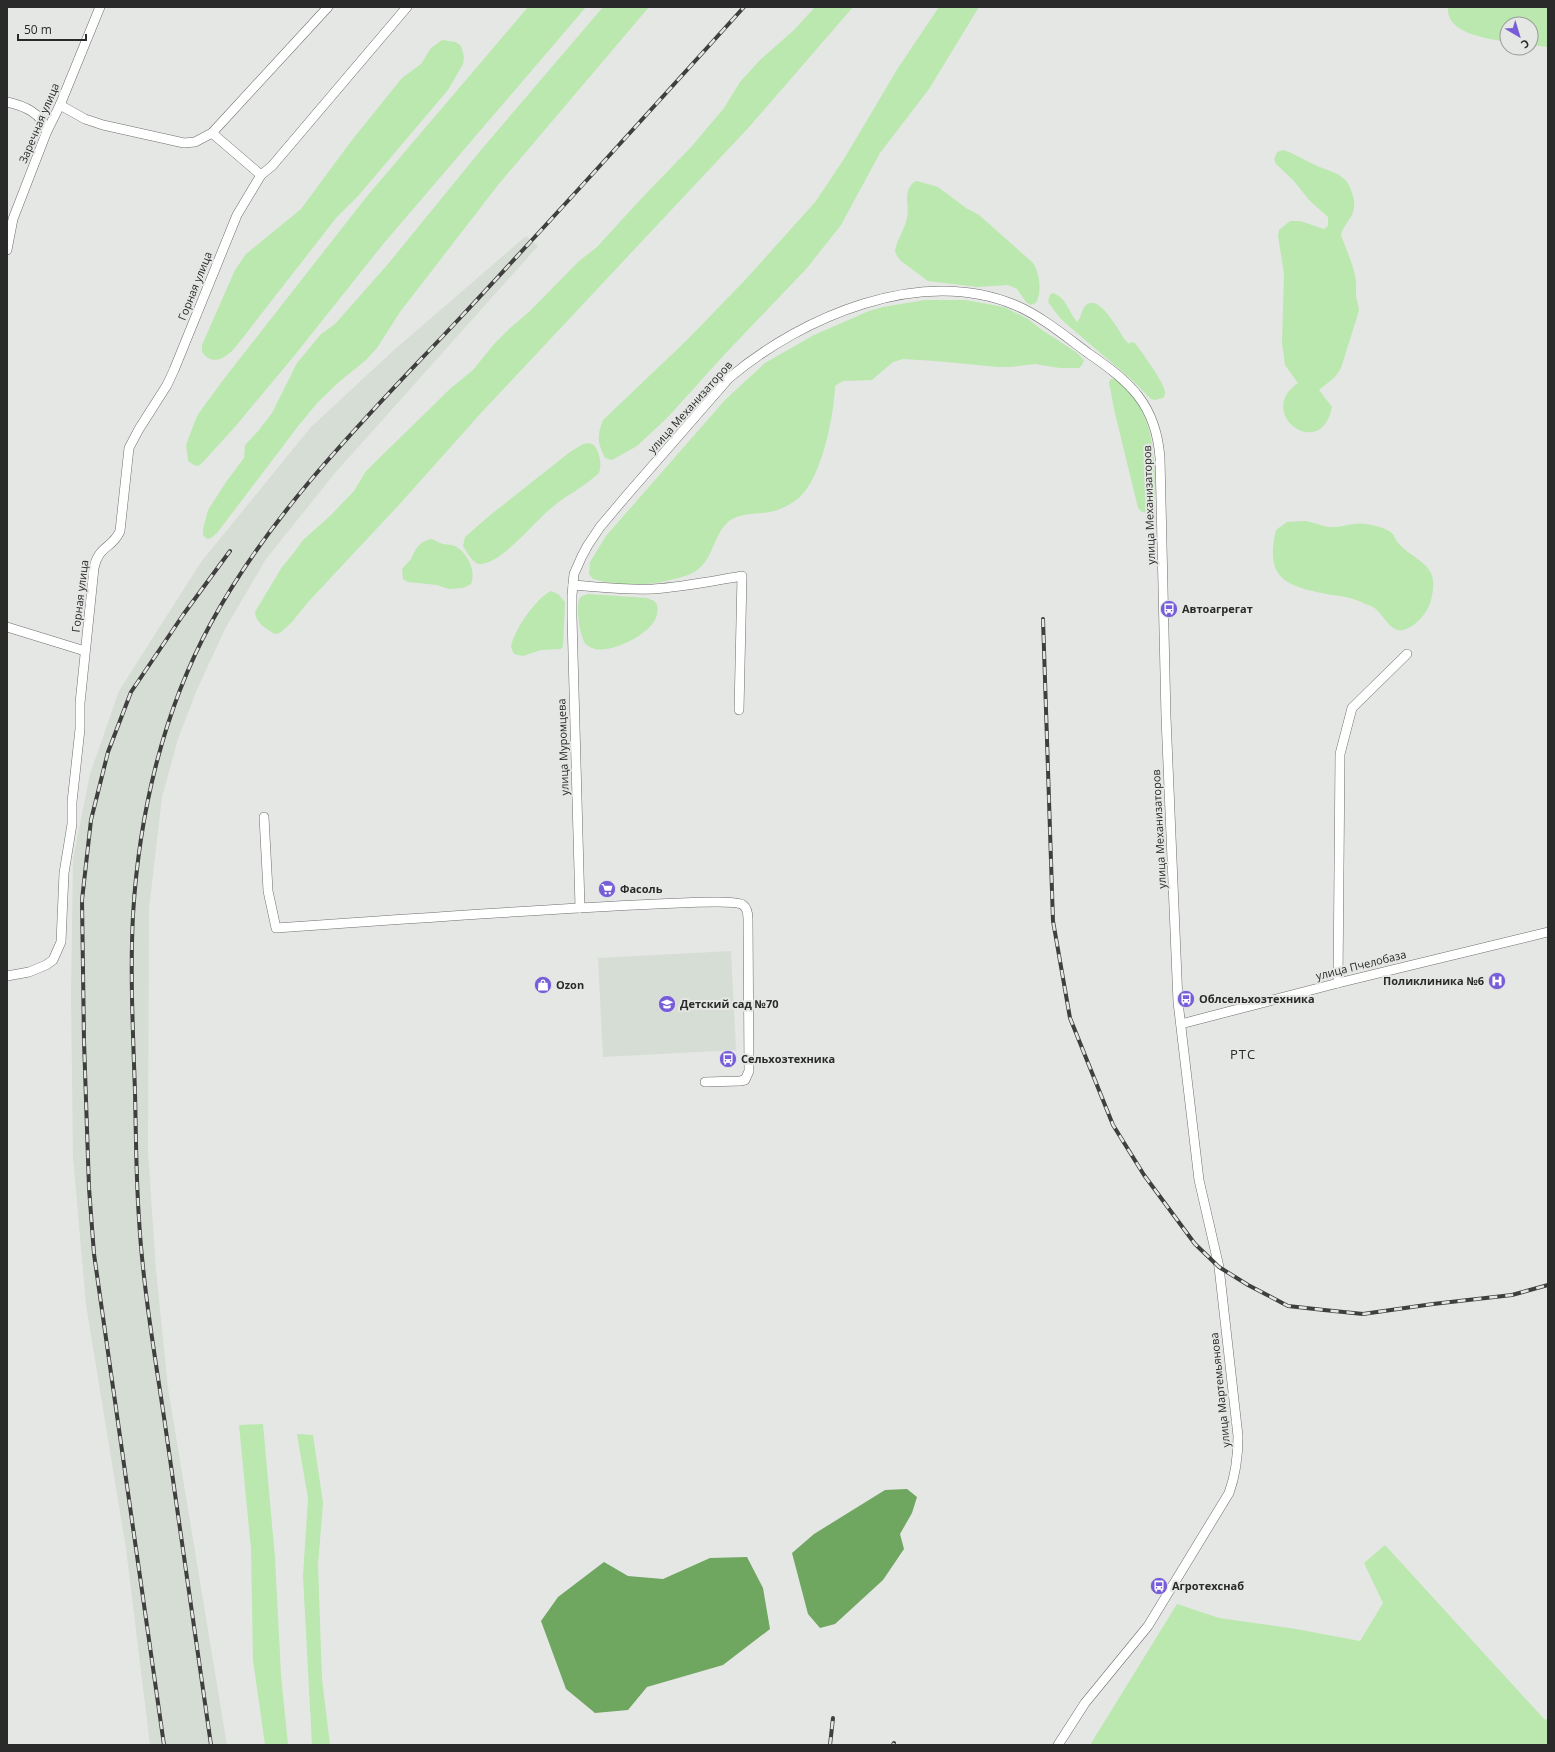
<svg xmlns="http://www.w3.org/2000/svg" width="1555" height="1752" viewBox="0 0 1555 1752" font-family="'Open Sans',sans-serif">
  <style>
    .built { fill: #d6ddd4 }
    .green { fill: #bae8ae }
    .water { fill: #6fa660 }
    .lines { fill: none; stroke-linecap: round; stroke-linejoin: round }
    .minor-casing { stroke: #6d6f6c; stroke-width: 10 }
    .minor { stroke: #fff; stroke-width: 9 }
    .rail-casing { stroke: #3e3f3e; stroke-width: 4 }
    .rail { stroke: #e5e7e4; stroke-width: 2.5; stroke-dasharray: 8; stroke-linecap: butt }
    .labels { text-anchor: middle; stroke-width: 4; stroke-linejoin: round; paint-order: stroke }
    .street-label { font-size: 11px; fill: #292a29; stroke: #e5e7e4 }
    .poi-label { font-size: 11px; font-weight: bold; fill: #292a29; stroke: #e5e7e4; text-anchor: start }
    .quarter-label { font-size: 13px; letter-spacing: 1px; fill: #292a29; stroke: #e5e7e4 }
  </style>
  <rect width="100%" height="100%" fill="#e5e7e4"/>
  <g class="built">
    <polygon points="526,236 538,246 335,473 266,559 225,629 196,692 178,739 162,797 149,909 148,1152 156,1270 168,1388 227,1745 150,1745 126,1549 86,1305 73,1157 71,997 73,859 90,774 119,691 201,562 311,427 394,350"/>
    <polygon points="731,951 736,1050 603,1057 598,958"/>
  </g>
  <g class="green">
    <polygon points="528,7 586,7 384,243 294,356 234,428 202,463 198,466 194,465 188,461 186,445 195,421 199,413 223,380 368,195"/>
    <polygon points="603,7 649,7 498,185 400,312 377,348 366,360 340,381 318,402 299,425 217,533 211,538 207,539 203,535 203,529 208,510 226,482 244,458 245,445 259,430 272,413 297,363 321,334 335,324 388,264 481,150"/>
    <path d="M815,7H853L750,126L481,413L397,507L309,601L292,622L280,633L275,634C266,629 255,622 255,612L282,567L292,555L303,540L329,517L354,491L366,471L451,388L473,370L495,343L509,329L530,311L578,262L597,247L640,200L692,146L724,108L740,82L760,60L794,30Z"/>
    <path d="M939,7H979L929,89L880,153L841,225L807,268L724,355L668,417L637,446L612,460L605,458C597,442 597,436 603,420L687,340L746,279L816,201L844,159L898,68Z"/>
    <path d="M1448,7H1548V47L1531,45V24H1507V42C1490,39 1456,35 1449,16C1448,14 1448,10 1448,7Z"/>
    <path d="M442,40L456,42L461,46L464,57L463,64L448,90L358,196L336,218L234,349C224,359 212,366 202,352V345L235,270L246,254L301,209L352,140L402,78L421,64L431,48Z"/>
    <path d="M1284,150C1295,154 1304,160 1315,165C1329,172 1345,172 1351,190C1353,196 1355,201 1354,208C1353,218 1343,225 1341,235L1353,267L1356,281V296L1359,310L1357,317L1341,368L1335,377L1319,390L1332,407C1321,463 1254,413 1298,383L1285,365L1284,357L1282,343L1284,274L1278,236L1279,230L1290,221H1300L1324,229L1328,226V217L1310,201L1293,180L1276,164L1274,159L1277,152Z"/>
    <path d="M917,181L938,187L966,208L979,215L1032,262C1040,271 1042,293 1036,303L1030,305L1026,302L1017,289L1008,285L977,287L928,281L901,261L897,256L895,251C897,239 905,229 907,218C910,204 902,193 914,182Z"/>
    <path d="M1052,293C1066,296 1069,313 1077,322C1082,317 1081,310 1086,305C1099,293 1119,331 1125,340L1129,344L1131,342L1135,343C1141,351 1165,384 1165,392C1165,394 1164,397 1163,398L1155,400L1151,399L1131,379L1070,327L1060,318L1048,302L1050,295Z"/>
    <path d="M925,300H965L1004,307L1028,319L1042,330L1076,352L1084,360L1082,365L1079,368H1060L1035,364L1010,367H998L935,361L903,359L893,362L872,380L843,381L835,386C834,416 822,476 800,497C792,504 780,510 770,512C758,514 740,513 729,521C716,532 714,550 705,562C696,574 686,576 674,579C647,587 620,586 593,579L589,574L590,562L606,536L725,400L765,363L814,335L869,311L883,307Z"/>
    <path d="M1111,379C1118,378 1122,384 1126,388C1151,414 1154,447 1155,481C1155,491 1157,506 1149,513L1142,512L1138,508L1114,409L1109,382Z"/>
    <path d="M589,443L594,445C600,453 602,464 599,473C584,487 565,496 550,509C533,523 502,563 481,564C473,565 467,552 463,546L465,537L489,516L570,452L583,444Z"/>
    <path d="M1306,521C1316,523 1326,528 1336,527C1346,526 1355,522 1366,524C1373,525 1382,527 1389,531C1395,534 1395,541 1400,545C1409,555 1425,561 1431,573C1435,581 1433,592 1431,600C1428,612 1416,627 1403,630C1389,633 1382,610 1371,606C1362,603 1354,598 1345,597C1339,595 1333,596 1327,594C1283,586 1265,577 1276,530L1287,522Z"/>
    <path d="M431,539C435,540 439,543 443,544C448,545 453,544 458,548C469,556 476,572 471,584L463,588L449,589L437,585L408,582L403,579L402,569C405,566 408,562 411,559C416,549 418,542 431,539Z"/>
    <path d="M551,591L558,594L565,602L563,646L561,649L541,650L523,656L514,654L511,647C513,631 537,597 551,591Z"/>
    <path d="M588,594L647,598C649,599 654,600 655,602C658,605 658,610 657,614C654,633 613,653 595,649C591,648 587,646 585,643C580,636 575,605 580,598C582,595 586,595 588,594Z"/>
    <polygon points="263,1424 275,1558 281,1675 288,1745 265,1745 253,1660 251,1549 239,1425"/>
    <polygon points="297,1434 313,1435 323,1503 318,1565 322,1679 330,1745 312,1745 303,1576 308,1498"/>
    <polygon points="1385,1545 1545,1720 1548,1718 1548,1745 1090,1745 1177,1604 1219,1618 1296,1629 1360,1641 1383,1603 1364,1563"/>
  </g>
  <g class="water">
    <polygon points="907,1489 917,1497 912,1513 900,1534 904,1549 883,1580 835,1624 820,1628 808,1614 792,1553 814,1534 885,1490"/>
    <polygon points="747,1557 763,1588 770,1629 723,1665 647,1687 628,1710 595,1713 566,1689 541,1621 558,1597 604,1562 628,1576 663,1579 710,1558"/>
  </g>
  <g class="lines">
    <defs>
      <g id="minor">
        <path d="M7,102C25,106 41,113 47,131"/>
        <polyline points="60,105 85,119 103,125 184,143 195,142 212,133"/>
        <polyline points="261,175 212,133 328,7"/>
        <polyline points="7,250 13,219 47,131 60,105 100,7"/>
        <path d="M573,585C599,587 626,590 653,589C683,587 712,581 742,576L739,710"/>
        <polyline points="7,627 85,651"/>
        <path d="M264,817L268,891L276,928C402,919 529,910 656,904C670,904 734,899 743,905C747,908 748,915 748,919L749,1071L745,1080L740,1081L705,1082"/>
        <path d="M580,908L572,617V595L574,574L582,556L588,545L600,527L627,495L729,378C803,316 920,266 1015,305C1041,316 1065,336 1088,353C1130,382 1156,404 1160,458L1166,717L1178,1002L1199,1180L1219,1267L1238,1436C1238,1456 1236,1474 1229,1493L1148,1626L1085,1703L1058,1745"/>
        <path d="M7,976L29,972L46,965L53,960L61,942L64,873L72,824V802L80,729V703L94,568C98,546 113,548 120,531L129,448L139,429L167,385L174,370L237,215L261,175L272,166L407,7"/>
        <polyline points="1338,983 1340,754 1352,708 1407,654"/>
        <polyline points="1181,1024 1338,983 1548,932"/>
      </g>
    </defs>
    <use href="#minor" class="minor-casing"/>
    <use href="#minor" class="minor"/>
    <defs>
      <g id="rail">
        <polyline points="1043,619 1053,921 1070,1018 1113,1125 1144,1175 1195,1244 1219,1267 1248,1285 1288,1306 1324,1310 1363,1314 1433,1304 1512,1295 1548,1285"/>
        <polyline points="164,1745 94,1254 89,1188 84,1041 82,900 91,820 108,752 131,692 183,615 230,551"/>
        <path d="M211,1745C196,1638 180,1531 165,1424C155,1356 143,1288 139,1219C136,1177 136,1134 135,1092C133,1033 130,973 133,915C139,814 163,711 211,623C274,507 370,414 459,319C555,216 650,111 744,7"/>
        <polyline points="830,1745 833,1718"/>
        <polyline points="893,1745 894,1743"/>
      </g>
    </defs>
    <use href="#rail" class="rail-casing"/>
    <use href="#rail" class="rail"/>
  </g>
  <defs>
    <symbol id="bus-disc" viewBox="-11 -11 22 22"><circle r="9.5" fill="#785dd8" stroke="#e5e7e4"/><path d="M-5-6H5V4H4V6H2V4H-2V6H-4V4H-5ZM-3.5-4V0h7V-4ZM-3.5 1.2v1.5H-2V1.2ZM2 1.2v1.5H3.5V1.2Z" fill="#fff"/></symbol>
    <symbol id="supermarket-disc" viewBox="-11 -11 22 22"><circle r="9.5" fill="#785dd8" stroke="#e5e7e4"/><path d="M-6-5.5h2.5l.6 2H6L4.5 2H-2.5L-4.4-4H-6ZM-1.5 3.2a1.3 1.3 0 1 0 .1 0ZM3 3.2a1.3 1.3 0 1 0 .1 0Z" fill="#fff"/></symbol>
    <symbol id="hospital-disc" viewBox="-11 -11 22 22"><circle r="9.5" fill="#785dd8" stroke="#e5e7e4"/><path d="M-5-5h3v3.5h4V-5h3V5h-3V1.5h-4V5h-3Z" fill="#fff"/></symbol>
    <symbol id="shop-disc" viewBox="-11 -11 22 22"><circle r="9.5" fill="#785dd8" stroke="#e5e7e4"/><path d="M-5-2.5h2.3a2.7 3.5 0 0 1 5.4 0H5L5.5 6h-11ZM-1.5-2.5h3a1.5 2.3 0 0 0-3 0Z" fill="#fff"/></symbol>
    <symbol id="school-disc" viewBox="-11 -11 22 22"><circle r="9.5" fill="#785dd8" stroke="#e5e7e4"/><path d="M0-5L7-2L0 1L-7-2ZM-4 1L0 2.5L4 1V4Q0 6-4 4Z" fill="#fff"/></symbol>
  </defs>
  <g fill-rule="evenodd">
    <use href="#bus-disc" x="1159" y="599" width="20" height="20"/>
    <use href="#supermarket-disc" x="597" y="879" width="20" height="20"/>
    <use href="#hospital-disc" x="1487" y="971" width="20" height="20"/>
    <use href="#shop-disc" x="533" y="975" width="20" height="20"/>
    <use href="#bus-disc" x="1176" y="989" width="20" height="20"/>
    <use href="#school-disc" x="657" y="994" width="20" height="20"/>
    <use href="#bus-disc" x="718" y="1049" width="20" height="20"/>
    <use href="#bus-disc" x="1149" y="1576" width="20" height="20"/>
  </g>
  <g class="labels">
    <g class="street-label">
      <text transform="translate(39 123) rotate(-67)" y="4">Заречная улица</text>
      <text transform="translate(195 286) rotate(-68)" y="4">Горная улица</text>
      <text transform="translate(690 407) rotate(-48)" y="4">улица Механизаторов</text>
      <text transform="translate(1149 505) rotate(-92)" y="4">улица Механизаторов</text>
      <text transform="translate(80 596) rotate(-83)" y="4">Горная улица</text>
      <text transform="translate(563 747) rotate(-92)" y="4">улица Муромцева</text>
      <text transform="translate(1159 829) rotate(-93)" y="4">улица Механизаторов</text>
      <text transform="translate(1361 965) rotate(-14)" y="4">улица Пчелобаза</text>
      <text transform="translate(1220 1390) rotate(-96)" y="4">улица Мартемьянова</text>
    </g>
    <g class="poi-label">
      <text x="1182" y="613">Автоагрегат</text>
      <text x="620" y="893">Фасоль</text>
      <text x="1484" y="985" text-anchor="end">Поликлиника №6</text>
      <text x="556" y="989">Ozon</text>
      <text x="1199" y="1003">Облсельхозтехника</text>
      <text x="680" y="1008">Детский сад №70</text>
      <text x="741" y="1063">Сельхозтехника</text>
      <text x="1172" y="1590">Агротехснаб</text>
    </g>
    <g class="quarter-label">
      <text x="1243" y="1059">РТС</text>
    </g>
  </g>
  <rect width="1555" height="1752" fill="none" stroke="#292a29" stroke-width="16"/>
  <g transform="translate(1519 36) rotate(142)"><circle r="19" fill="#e5e7e4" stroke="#9a9b99"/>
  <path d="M0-3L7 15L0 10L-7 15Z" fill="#785dd8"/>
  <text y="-6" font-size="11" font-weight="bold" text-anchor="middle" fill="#292a29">С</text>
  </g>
  <path d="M18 34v6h68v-6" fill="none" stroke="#292a29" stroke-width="2"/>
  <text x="24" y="34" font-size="12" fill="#292a29" stroke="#e5e7e4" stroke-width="3" paint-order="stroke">50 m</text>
</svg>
